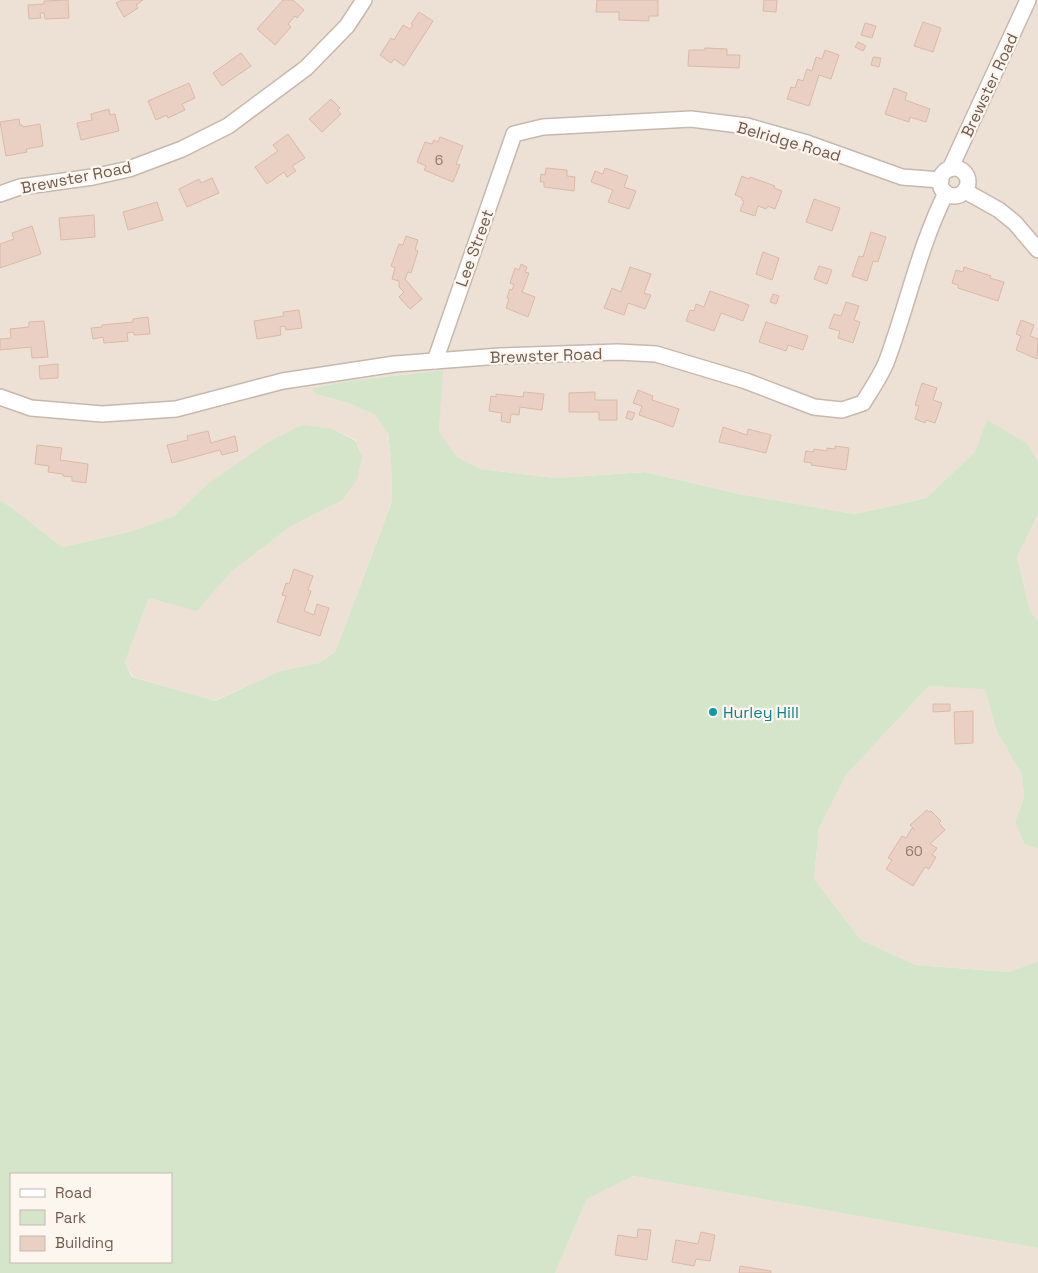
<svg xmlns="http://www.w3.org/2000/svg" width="1038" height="1273" viewBox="0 0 1038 1273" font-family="'Space Grotesk',sans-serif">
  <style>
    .residential { fill: #ede1d5 }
    .green { fill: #d5e5c9; fill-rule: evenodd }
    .building { fill: #e9d0c2; stroke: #dcb9a6 }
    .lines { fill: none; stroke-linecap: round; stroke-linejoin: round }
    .street-casing { stroke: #c7b8ae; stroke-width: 18 }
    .street { stroke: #fff; stroke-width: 15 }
    .culture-dot { fill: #0f9aa8; stroke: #fdf6ee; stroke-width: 2 }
    .labels { text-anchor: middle; stroke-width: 4.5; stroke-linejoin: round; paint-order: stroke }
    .number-label { font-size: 14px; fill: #8e786c }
    .street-label { font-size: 16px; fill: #705a50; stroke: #fdf6ee }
    .culture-label { font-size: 16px; fill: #0d838f; stroke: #fdf6ee; text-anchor: start }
  </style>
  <rect width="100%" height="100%" fill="#faf2e8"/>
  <g class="residential">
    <polygon points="0,0 1038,0 1038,462 1028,444 975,452 926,498 855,514 739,494 645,472 555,478 480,469 457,458 439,432 442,370 349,381 314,388 315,394 348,403 375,415 388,433 391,460 392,502 335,652 319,663 280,671 214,701 133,677 125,662 149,598 197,610 231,572 290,527 341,501 362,456 356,440 333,429 206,485 174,516 129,532 62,547 15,510 0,500"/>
    <polygon points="1038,514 1038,621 1030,611 1017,557"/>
    <polygon points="929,686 985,688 997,732 1022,775 1024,798 1015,822 1024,844 1038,849 1038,961 1009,972 916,965 861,940 814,879 819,828 847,774"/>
    <polygon points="633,1176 1038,1248 1038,1273 555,1273 587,1199"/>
  </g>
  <path class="green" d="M443,370L439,432L457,457L480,469L555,478L645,472L739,494L855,514L926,498L975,452L987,420L1028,444L1038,462V514L1017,557L1030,611L1038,621V849L1024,844L1015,822L1024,798L1022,775L997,732L985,689L929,686L847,774L819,828L814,879L861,940L916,965L1009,972L1038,961V1248L633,1176L587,1199L555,1273H0V500L15,510L62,547L129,532L174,516L206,485L270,441L302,425L333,429L356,441L362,456L357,480L341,501L290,527L231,572L197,611L149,598L125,662L132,677L215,701L280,671L319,663L335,652L392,502L391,460L388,433L375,415L348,403L315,394L313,388L349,381ZM11,1174H171V1262H11Z"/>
  <g class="building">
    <polygon points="68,0 69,18 45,19 44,13 40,13 41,18 29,19 28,5 44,4 44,1"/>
    <polygon points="122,0 143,0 136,5 138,8 124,17 116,3"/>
    <polygon points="283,0 293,0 304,10 297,18 295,16 288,24 291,27 275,45 257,29"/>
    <polygon points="597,0 658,0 658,16 649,16 649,21 619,20 619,12 596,12"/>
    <polygon points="764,0 777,0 776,12 763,11"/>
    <polygon points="419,12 433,21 404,66 394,59 391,63 380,55 391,38 394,40 403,25 410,29 413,25 411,24"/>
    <polygon points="923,22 941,28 933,52 914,46"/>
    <polygon points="865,23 876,26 872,38 861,35"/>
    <polygon points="858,42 866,46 863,51 855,47"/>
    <polygon points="705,48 727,49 727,55 740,55 739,68 688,66 689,50 705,50"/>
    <polygon points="825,50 839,55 831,79 819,75 809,106 787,99 791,87 795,88 798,79 803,81 807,69 812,71 816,57 822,59"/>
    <polygon points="241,53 251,66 222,86 213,73"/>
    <polygon points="873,57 881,58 879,67 871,65"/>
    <polygon points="189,83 195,98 182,104 185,110 168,118 167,115 156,120 148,101"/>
    <polygon points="894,88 907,93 905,100 930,109 926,122 910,117 909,122 885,114"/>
    <polygon points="331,99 340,108 337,110 341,114 322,132 309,119"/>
    <polygon points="109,109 110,115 115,114 119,131 81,140 77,123 92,120 91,114"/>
    <polygon points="19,119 20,125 22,125 23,127 40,124 43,146 26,149 27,152 6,156 0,122"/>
    <polygon points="288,134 305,158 292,166 296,171 287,177 284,172 267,184 255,167 278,151 273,145"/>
    <polygon points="440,137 463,146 456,164 460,165 453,182 424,170 426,166 417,162 425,142 432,144 434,140 438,142"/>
    <polygon points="546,168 567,170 567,176 575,177 574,191 544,187 544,182 540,182 541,174 545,175"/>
    <polygon points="605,168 628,176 624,187 636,191 629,209 608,202 613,190 591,182 595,171 603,174"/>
    <polygon points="742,176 749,179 750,177 775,186 774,188 782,191 775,209 768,206 766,209 758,206 755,216 740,211 744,201 742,200 742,198 735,195"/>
    <polygon points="212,178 219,193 187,207 179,189 199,179 201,183"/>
    <polygon points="814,199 840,208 832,231 806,222"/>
    <polygon points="157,202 163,220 128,230 123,212"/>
    <polygon points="94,215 95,237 61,240 59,218"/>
    <polygon points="32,226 41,254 0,268 0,244 14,239 12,233"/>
    <polygon points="871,232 886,237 878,262 873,261 867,281 852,276 859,256 863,257"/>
    <polygon points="406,236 418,240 415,250 418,251 411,273 408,272 405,279 422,299 410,309 399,297 404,292 399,287 399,281 392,279 395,268 391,266 399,244 403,245"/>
    <polygon points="763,252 779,258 772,280 756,274"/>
    <polygon points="521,264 527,267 525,272 529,273 522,292 535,297 528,317 506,308 509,299 507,298 510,289 512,290 514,285 510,283 515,268 519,270"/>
    <polygon points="819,266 832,270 827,284 814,279"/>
    <polygon points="630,267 651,274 644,293 651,295 645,309 628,303 624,315 604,308 612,288 621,292"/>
    <polygon points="964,267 991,276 990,278 1004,282 998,301 958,288 958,285 952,283 956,270 963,272"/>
    <polygon points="710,291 749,305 743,321 721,313 714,331 686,321 690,310 694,311 696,304 704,307"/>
    <polygon points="773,294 779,296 776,304 770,302"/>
    <polygon points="846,302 859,306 854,320 860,322 853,343 838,338 840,331 829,328 834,314 841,316"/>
    <polygon points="299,310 302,328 286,330 285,326 280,327 281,335 257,339 254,321 284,316 283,312"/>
    <polygon points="148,317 150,334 134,335 134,332 127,333 128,341 104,343 103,337 93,339 91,328 102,327 102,325 133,322 133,319"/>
    <polygon points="1021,320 1034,325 1030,336 1038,339 1037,359 1016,350 1021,336 1016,334"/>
    <polygon points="44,321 48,357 32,358 31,347 0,350 0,339 11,338 10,329 29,327 29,322"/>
    <polygon points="766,322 808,336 803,350 788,345 786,351 759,342"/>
    <polygon points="58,364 58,378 40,379 39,366"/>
    <polygon points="922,383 937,388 933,400 942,403 935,423 926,420 925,423 915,419 919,406 915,405"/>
    <polygon points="638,390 653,396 652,400 679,409 673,427 639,415 642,406 633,403"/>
    <polygon points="524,392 544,394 542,410 520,407 519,415 511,414 510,423 501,421 502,413 489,411 491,396 496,397 496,394 523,397"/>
    <polygon points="595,392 595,400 617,400 617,420 599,420 599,412 569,412 569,393"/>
    <polygon points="628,411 635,413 632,420 626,418"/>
    <polygon points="723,427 747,435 748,429 771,435 766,453 719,442"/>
    <polygon points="208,431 211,443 235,436 238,451 222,455 220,450 172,463 167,445 188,440 187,436"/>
    <polygon points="37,445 62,448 60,460 88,464 86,483 72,481 72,477 63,476 63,474 48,472 49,466 35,464"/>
    <polygon points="835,446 849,448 846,470 811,465 812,463 804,462 806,451 813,452 814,449 827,451 827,448 835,449"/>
    <polygon points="294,569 313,576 308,590 311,591 304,611 314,615 317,604 329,608 320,636 277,622 286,596 282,595 286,583 289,584"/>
    <polygon points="933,704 950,704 950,711 933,712"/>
    <polygon points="973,711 973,743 955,744 954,712"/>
    <polygon points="927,810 929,812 931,811 941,821 939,823 945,830 930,844 937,848 932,855 936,857 929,869 925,867 913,886 886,869 892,860 888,858 902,836 906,838 912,828 915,830 910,825"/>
    <polygon points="638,1229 651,1230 647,1260 615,1255 618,1235 637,1238"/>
    <polygon points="701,1232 715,1235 710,1261 696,1259 694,1266 672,1262 676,1240 698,1244"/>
    <polygon points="740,1266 771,1271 771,1273 739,1273"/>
  </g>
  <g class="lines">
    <defs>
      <g id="street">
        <circle cx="954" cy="182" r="14"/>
        <polyline points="950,169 1028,0"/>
        <polyline points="965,191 999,210 1015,223 1038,250"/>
        <polyline points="0,194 20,187 93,177 129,169 182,149 228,126 306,68 347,26 364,0"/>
        <polyline points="435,361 514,134 543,127 691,119 747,126 807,143 902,177 941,180"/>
        <path d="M0,397L31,408L102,414L176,409L283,381L395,364L500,356L618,352L656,354L746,381L814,407L842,410L863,403C871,390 880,377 886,363C907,307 919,247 946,193"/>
      </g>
    </defs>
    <use href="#street" class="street-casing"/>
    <use href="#street" class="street"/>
  </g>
  <circle class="culture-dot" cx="713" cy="712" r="5"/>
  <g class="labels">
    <g class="number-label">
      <text x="439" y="165">6</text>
      <text x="914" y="856">60</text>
    </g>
    <g class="street-label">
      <text transform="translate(989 85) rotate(-65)" y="6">Brewster Road</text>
      <text transform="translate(789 141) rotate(16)" y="6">Belridge Road</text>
      <text transform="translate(76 177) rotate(-11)" y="6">Brewster Road</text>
      <text transform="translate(474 248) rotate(-70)" y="6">Lee Street</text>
      <text transform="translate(546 355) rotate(-2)" y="6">Brewster Road</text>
    </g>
    <g class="culture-label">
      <text x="723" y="718">Hurley Hill</text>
    </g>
  </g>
  <rect x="10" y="1173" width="162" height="90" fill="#fdf6ee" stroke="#c5b8af"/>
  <rect x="20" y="1189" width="25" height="8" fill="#ffffff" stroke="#c5b8af"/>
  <text x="55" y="1198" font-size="15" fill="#705a50">Road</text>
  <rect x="20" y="1210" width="25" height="15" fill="#d5e5c9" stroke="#c5b8af"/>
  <text x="55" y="1223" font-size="15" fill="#705a50">Park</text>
  <rect x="20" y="1236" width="25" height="15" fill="#e9d0c2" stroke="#c5b8af"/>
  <text x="55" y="1248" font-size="15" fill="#705a50">Building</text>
</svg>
